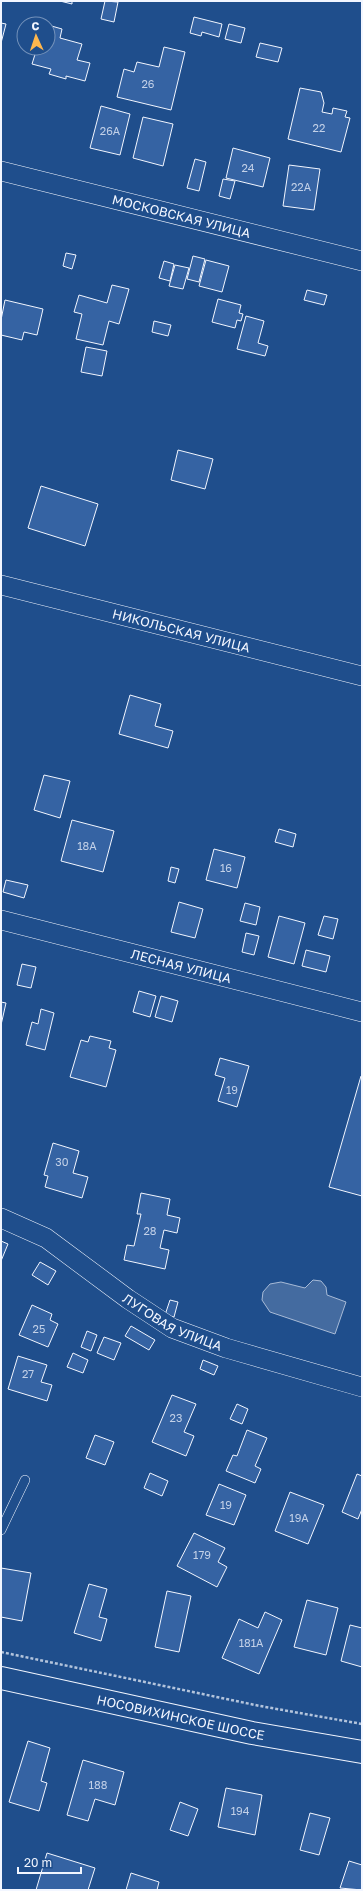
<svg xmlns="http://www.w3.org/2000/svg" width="363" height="1891" viewBox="0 0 363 1891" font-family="'Golos Text',sans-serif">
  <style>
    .water { fill: #446ba0; stroke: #a8bbd7 }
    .building { fill: #3563a3; stroke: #f2f6ff }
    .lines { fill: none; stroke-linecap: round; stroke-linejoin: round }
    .lane-casing { stroke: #f2f6ff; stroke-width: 10 }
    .street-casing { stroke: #f2f6ff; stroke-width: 20 }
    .secondary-casing { stroke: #f2f6ff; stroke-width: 24 }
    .path { stroke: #b3c4dc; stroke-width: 2.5; stroke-dasharray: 3 2; stroke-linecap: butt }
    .lane { stroke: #1f4e8c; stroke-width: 9 }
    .street { stroke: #1f4e8c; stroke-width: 19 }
    .secondary { stroke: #1f4e8c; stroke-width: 22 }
    .labels { text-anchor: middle; stroke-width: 3; stroke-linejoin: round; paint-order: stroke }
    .number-label { font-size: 11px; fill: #c3d1e8 }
    .street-label { font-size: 13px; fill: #f2f6ff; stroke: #1f4e8c }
  </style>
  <rect width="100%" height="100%" fill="#1f4e8c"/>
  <polygon class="water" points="313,1280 321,1281 326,1287 327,1295 346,1302 335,1334 270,1312 262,1300 263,1292 270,1284 281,1282 305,1288"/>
  <g class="building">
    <polygon points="60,1 72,1 72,4"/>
    <polygon points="105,1 118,2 114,22 101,19"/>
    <polygon points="194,17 222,24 219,37 202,32 201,36 190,33"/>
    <polygon points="29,20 44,24 28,24"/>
    <polygon points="1,23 6,24 1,43"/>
    <polygon points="229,24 245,28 241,43 225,39"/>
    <polygon points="48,25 62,29 60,38 82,44 77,60 90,63 85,81 66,76 66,79 49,74 51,69 32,64 37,48 48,48"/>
    <polygon points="260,43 282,48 278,62 256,57"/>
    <polygon points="164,47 185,52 171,110 117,97 124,69 134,72 137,62 159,67"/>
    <polygon points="300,88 321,92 324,103 322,112 332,114 333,108 347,111 345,117 350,118 341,152 288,139"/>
    <polygon points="101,106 130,114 120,155 90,148"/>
    <polygon points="143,117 173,124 163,166 133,158"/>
    <polygon points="233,148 270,158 263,187 226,178"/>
    <polygon points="195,159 206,162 199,191 187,188"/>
    <polygon points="289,165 320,169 314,210 283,206"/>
    <polygon points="223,179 235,181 230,199 219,196"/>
    <polygon points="66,253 76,255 72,269 63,266"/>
    <polygon points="193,256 205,259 199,282 187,279"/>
    <polygon points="206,260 229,266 222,292 199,286"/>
    <polygon points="164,261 174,264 170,281 159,278"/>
    <polygon points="175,265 189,268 183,289 169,286"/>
    <polygon points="112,285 129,289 119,324 109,321 103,345 76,339 82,314 74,312 79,295 107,303"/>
    <polygon points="307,290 327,295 324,305 304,300"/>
    <polygon points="218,299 241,305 239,313 243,314 241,321 237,320 235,328 212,322"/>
    <polygon points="5,300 43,309 37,335 24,332 22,340 1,335 1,320"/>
    <polygon points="246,316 264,321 258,343 268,346 265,356 237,349"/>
    <polygon points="154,321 171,325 168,336 152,332"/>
    <polygon points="86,347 107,351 102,376 81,372"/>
    <polygon points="178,450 213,459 205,489 171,480"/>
    <polygon points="41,486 98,504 85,546 28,528"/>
    <polygon points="130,695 161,704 155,726 173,731 168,748 119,734"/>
    <polygon points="44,775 70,781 60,818 34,810"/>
    <polygon points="72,820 114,831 103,872 61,861"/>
    <polygon points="279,829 296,834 293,847 275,842"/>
    <polygon points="214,849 245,857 237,888 206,880"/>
    <polygon points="171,867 179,869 175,883 168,881"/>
    <polygon points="6,880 28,885 24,898 3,892"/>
    <polygon points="179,902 203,909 195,938 171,932"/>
    <polygon points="245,903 260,907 256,925 240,921"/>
    <polygon points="279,916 305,923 294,964 268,957"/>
    <polygon points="324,916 338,919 333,939 318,935"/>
    <polygon points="246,933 259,936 254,955 242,952"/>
    <polygon points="306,950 330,956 326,972 302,966"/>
    <polygon points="22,964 36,967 31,988 17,985"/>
    <polygon points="139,991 156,996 150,1017 133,1012"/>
    <polygon points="161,996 178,1001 172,1022 155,1017"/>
    <polygon points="1,1002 6,1003 1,1025"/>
    <polygon points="41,1009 54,1013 45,1050 26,1045 32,1022 38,1024"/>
    <polygon points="90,1036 111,1041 109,1048 116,1050 106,1087 70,1077 81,1040 88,1042"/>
    <polygon points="220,1058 249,1066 237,1107 218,1101 225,1078 215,1075"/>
    <polygon points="361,1076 362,1076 362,1196 329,1187"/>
    <polygon points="53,1143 79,1151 73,1173 88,1177 82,1198 45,1187 48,1176 44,1175"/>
    <polygon points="141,1193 170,1199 167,1215 180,1218 177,1233 164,1230 160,1248 169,1250 165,1269 124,1260 127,1245 134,1246 141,1214 137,1214"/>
    <polygon points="1,1241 8,1244 1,1261"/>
    <polygon points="40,1262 56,1271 48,1285 32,1275"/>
    <polygon points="170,1300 178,1302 174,1317 165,1315"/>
    <polygon points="32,1305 52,1314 50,1320 58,1324 48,1347 19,1335"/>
    <polygon points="131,1326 155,1340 149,1350 125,1336"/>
    <polygon points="87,1331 97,1335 91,1351 81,1347"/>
    <polygon points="104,1337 121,1343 114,1360 97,1353"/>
    <polygon points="73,1353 88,1360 83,1373 67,1367"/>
    <polygon points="18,1356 47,1365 41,1382 52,1385 47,1401 8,1389"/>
    <polygon points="203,1360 218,1366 214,1375 200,1369"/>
    <polygon points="172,1395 196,1404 184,1432 194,1436 186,1456 152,1442"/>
    <polygon points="237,1404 248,1409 242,1424 230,1419"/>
    <polygon points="247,1430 267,1438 255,1466 261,1469 255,1483 226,1471 233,1455 237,1456"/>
    <polygon points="95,1435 114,1442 105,1465 86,1458"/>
    <polygon points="150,1473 168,1481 162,1496 144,1488"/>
    <polygon points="357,1474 362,1476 362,1509 358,1519 342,1512"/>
    <polygon points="219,1484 246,1495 234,1525 206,1515"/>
    <polygon points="290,1492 324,1505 308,1544 275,1531"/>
    <polygon points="194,1533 225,1548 218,1562 227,1567 217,1587 177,1566"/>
    <polygon points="1,1568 31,1573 22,1621 1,1617"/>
    <polygon points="89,1584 107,1589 99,1617 107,1619 101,1641 74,1633"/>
    <polygon points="167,1591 191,1596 179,1652 155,1647"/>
    <polygon points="307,1600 338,1608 326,1655 294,1647"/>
    <polygon points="265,1612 282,1620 259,1674 222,1658 239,1619 258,1628"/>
    <polygon points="350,1625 362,1628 362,1667 341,1661"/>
    <polygon points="28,1741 50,1748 41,1781 47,1783 39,1811 9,1802"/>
    <polygon points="83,1760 124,1772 115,1805 95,1799 88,1821 67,1815"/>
    <polygon points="226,1788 262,1795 255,1835 218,1827"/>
    <polygon points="180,1802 198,1809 188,1836 170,1830"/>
    <polygon points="310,1813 330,1818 319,1855 300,1850"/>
    <polygon points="47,1853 95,1868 88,1890 36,1890"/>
    <polygon points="349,1861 362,1865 362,1890 340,1888"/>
    <polygon points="131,1873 159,1882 157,1890 126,1890"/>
  </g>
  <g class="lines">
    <defs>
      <polyline id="lane" points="1,1530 25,1480"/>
      <g id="street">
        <path id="s1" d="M1,171L362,261"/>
        <path id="s2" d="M1,585L362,676"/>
        <path id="s3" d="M1,920L362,1012"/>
        <path id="s4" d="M1,1218L46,1238L128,1299L172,1328L226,1348L362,1387"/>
      </g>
      <g id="secondary">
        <path id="s5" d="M1,1678L252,1733L362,1752"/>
      </g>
    </defs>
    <use href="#lane" class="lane-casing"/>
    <use href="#street" class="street-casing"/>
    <use href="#secondary" class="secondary-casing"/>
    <polyline class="path" points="1,1652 260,1706 362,1724"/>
    <use href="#lane" class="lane"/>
    <use href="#street" class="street"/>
    <use href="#secondary" class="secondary"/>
  </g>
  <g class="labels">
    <g class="number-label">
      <text x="148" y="88">26</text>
      <text x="319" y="132">22</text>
      <text x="110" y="135">26А</text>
      <text x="248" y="172">24</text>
      <text x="301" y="191">22А</text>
      <text x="87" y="850">18А</text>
      <text x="226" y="872">16</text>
      <text x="232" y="1094">19</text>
      <text x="62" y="1166">30</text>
      <text x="150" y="1235">28</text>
      <text x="39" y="1333">25</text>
      <text x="28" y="1378">27</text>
      <text x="176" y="1422">23</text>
      <text x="226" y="1509">19</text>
      <text x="299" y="1522">19А</text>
      <text x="202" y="1559">179</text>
      <text x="251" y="1647">181А</text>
      <text x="98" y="1789">188</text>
      <text x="240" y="1815">194</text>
    </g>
    <g class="street-label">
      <text dy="5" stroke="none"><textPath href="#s1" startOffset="186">МОСКОВСКАЯ УЛИЦА</textPath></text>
      <text dy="5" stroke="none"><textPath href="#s2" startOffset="186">НИКОЛЬСКАЯ УЛИЦА</textPath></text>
      <text dy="5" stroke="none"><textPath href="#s3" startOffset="186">ЛЕСНАЯ УЛИЦА</textPath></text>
      <text dy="5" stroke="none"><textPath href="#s4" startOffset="202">ЛУГОВАЯ УЛИЦА</textPath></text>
      <text dy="5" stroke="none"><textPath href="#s5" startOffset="184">НОСОВИХИНСКОЕ ШОССЕ</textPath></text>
    </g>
  </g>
  <rect width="363" height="1891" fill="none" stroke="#f2f6ff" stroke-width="4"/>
  <g transform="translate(36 36) rotate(357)"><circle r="19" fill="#1f4e8c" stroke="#7391ba"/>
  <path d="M0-3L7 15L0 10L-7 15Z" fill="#ffb74d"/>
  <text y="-6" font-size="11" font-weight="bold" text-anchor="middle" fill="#f2f6ff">С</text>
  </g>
  <path d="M18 1867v6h63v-6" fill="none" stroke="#f2f6ff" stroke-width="2"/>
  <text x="24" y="1867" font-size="12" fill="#f2f6ff" stroke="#1f4e8c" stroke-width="3" paint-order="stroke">20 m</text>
</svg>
